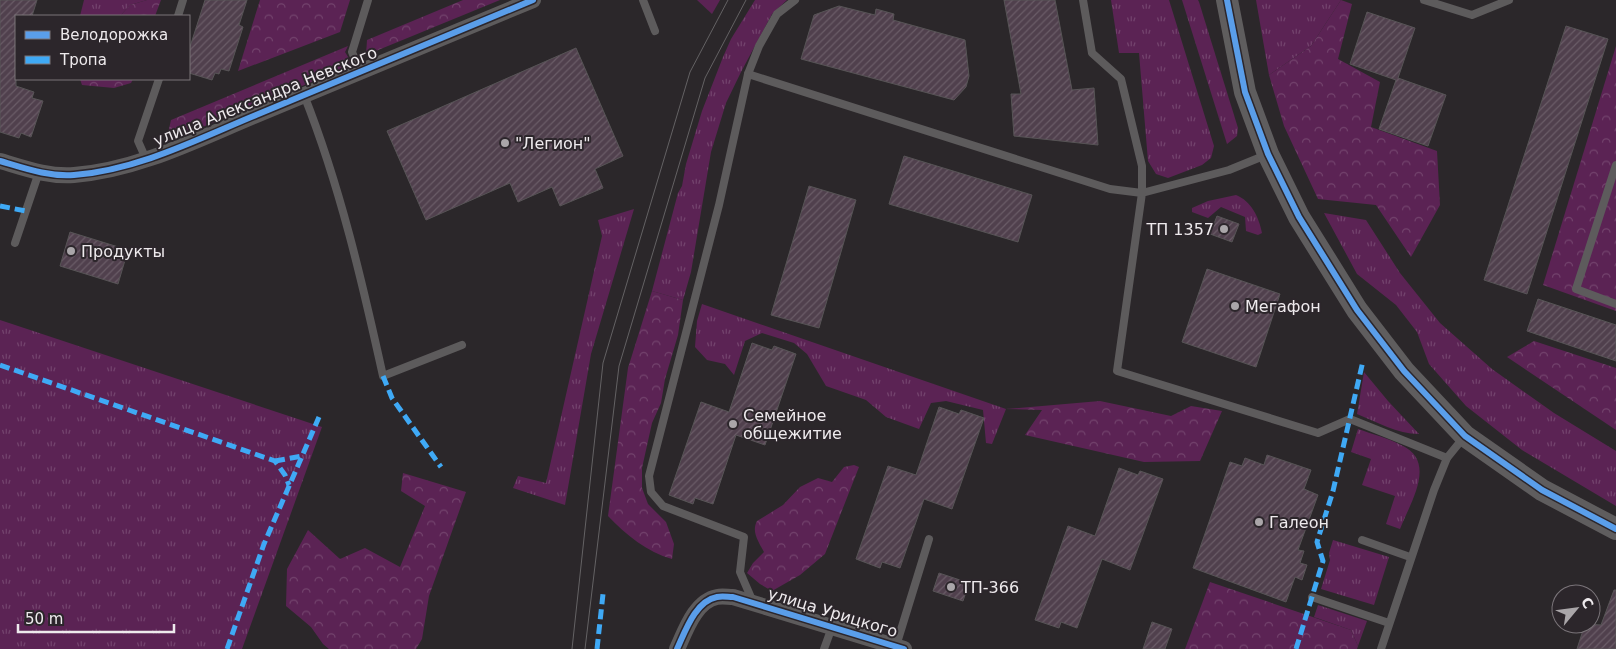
<svg xmlns="http://www.w3.org/2000/svg" width="1616" height="649" viewBox="0 0 1616 649" font-family="'DejaVu Sans',sans-serif">
  <style>
    .grass { fill: url(#grass-tufts) }
    .forest { fill: url(#forest-crowns) }
    .building { fill: url(#building-hatch); stroke: #575456 }
    .lines { fill: none; stroke-linecap: round; stroke-linejoin: round }
    .lane { stroke: #5d5b5c; stroke-width: 8 }
    .street { stroke: #5d5b5c; stroke-width: 16 }
    .secondary { stroke: #5f5d5e; stroke-width: 22 }
    .tram { stroke: #646264; stroke-width: 1 }
    .quiet { stroke: #3fa9f5; stroke-width: 5; stroke-dasharray: 10 5; stroke-linecap: butt }
    .cycleway-casing { stroke: #2c262b; stroke-width: 9 }
    .cycleway { stroke: #5a9eea; stroke-width: 6 }
    .poi-dot { fill: #aaa6a9; stroke: #2c262b; stroke-width: 2 }
    .labels { text-anchor: middle; stroke-width: 4; stroke-linejoin: round; paint-order: stroke }
    .street-label { font-size: 16px; fill: #eeeaed; stroke: #2c262b }
    .poi-label { font-size: 16px; fill: #eeeaed; stroke: #2c262b; text-anchor: start }
  </style>
  <defs>
    <pattern id="grass-tufts" width="24" height="20" patternUnits="userSpaceOnUse" patternTransform="scale(1.25)"><rect width="24" height="20" fill="#5b2354"/><path d="M3 7l-1-3M5 7V3M7 7l1-3M15 17l-1-3M17 17v-4M19 17l1-3" fill="none" stroke="#73436d"/></pattern>
    <pattern id="forest-crowns" width="20" height="18" patternUnits="userSpaceOnUse" patternTransform="scale(1.25)"><rect width="20" height="18" fill="#5b2354"/><path d="M2 6a3 3 0 1 1 6 0M12 15a3 3 0 1 1 6 0" fill="none" stroke="#73436d"/></pattern>
    <pattern id="building-hatch" width="6" height="6" patternUnits="userSpaceOnUse" patternTransform="scale(1.25)"><rect width="6" height="6" fill="#50404d"/><path d="M-1 1l2-2M0 6l6-6M5 7l2-2" fill="none" stroke="#6a5c67"/></pattern>
  </defs>
  <rect width="100%" height="100%" fill="#2b272a"/>
  <g class="grass">
    <polygon points="84,0 147,0 130,5 120,16 80,16"/>
    <polygon points="697,0 720,0 712,14"/>
    <polygon points="755,0 787,0 772,14 741,72 726,103 711,152 691,272 683,300 652,291 678,193 682,186 686,164 702,111 723,57 731,39"/>
    <polygon points="1111,0 1169,0 1214,146 1211,158 1202,165 1168,178 1156,174 1148,161 1139,53 1119,53"/>
    <polygon points="1182,0 1198,0 1199,2 1238,128 1237,136 1227,144"/>
    <polygon points="1256,0 1341,0 1311,46 1269,75"/>
    <path d="M1236,195C1251,201 1259,217 1262,233L1258,235L1246,231L1245,217L1221,207L1208,218L1192,212V208L1208,201Z"/>
    <polygon points="634,209 591,354 565,505 513,488 518,476 546,483 602,236 598,220"/>
    <polygon points="1324,213 1366,220 1400,273 1440,323 1492,369 1554,413 1616,451 1616,506 1522,450 1466,406 1429,364 1417,332 1396,305 1357,274"/>
    <polygon points="702,304 1006,409 992,444 986,443 983,410 946,401 931,403 919,429 886,417 866,400 826,386 807,354 794,343 762,333 745,341 734,375 725,364 707,360 695,347 697,321"/>
    <polygon points="0,320 322,427 242,649 0,649"/>
    <path d="M1364,372L1388,401L1419,434C1397,434 1377,422 1357,414Z"/>
    <path d="M1358,429C1372,434 1388,438 1401,445C1438,461 1410,503 1400,529L1386,524L1395,496L1362,485L1371,459L1351,452Z"/>
    <polygon points="1333,540 1389,557 1374,605 1321,589 1330,560 1329,553"/>
    <polygon points="1318,605 1367,621 1358,646 1351,630 1314,617"/>
  </g>
  <g class="forest">
    <polygon points="147,0 161,0 155,16 120,16 130,5"/>
    <polygon points="260,0 350,0 340,32 238,71"/>
    <polygon points="463,0 500,0 366,55 367,40"/>
    <polygon points="1341,0 1352,4 1338,59 1380,82 1371,127 1437,151 1440,205 1411,257 1376,205 1318,199 1284,126 1269,75 1311,46"/>
    <polygon points="348,46 345,52 353,65 166,142 171,120"/>
    <polygon points="1616,46 1616,311 1543,285"/>
    <polygon points="80,79 133,79 131,83 114,88 82,85"/>
    <path d="M652,291L683,300L678,335L665,379L661,403L652,423L642,468V488L648,504L666,522L674,544L672,559C647,552 626,535 608,516L628,368Z"/>
    <polygon points="1534,341 1616,368 1616,430 1507,357"/>
    <polygon points="1100,401 1171,416 1191,406 1222,411 1200,461 1144,462 1025,435 1042,410 1006,409"/>
    <path d="M854,465L859,467L825,554L800,575L772,591L760,584L747,573L753,563L764,552C759,542 751,532 757,521L783,505L800,487L818,478L832,482L844,467Z"/>
    <polygon points="403,473 466,492 429,596 422,639 416,649 329,649 323,644 311,627 286,606 287,569 308,530 340,559 365,548 400,567 425,506 401,491"/>
    <polygon points="1210,582 1351,630 1358,646 1357,649 1185,649"/>
  </g>
  <g class="building">
    <polygon points="0,0 37,0 32,16 16,16 16,86 34,92 32,98 43,101 31,137 21,133 19,138 0,132"/>
    <polygon points="205,0 247,0 239,25 243,27 229,71 221,69 219,74 215,73 212,80 189,73 189,50"/>
    <polygon points="1004,0 1055,0 1072,90 1094,88 1098,145 1014,136 1011,94 1021,94"/>
    <polygon points="839,6 875,15 876,9 894,14 893,20 965,40 969,76 966,87 954,100 801,59 814,15"/>
    <polygon points="1367,12 1415,28 1398,78 1446,95 1428,146 1379,129 1396,80 1350,64"/>
    <polygon points="1566,26 1608,39 1527,294 1484,280"/>
    <polygon points="576,48 623,156 595,169 603,188 560,206 552,187 518,202 510,183 426,220 387,131"/>
    <polygon points="904,156 1032,195 1018,242 889,204"/>
    <polygon points="809,186 856,200 819,328 771,315"/>
    <polygon points="1217,216 1239,224 1232,242 1210,234"/>
    <polygon points="70,232 128,250 118,284 60,266"/>
    <polygon points="1207,269 1280,294 1256,367 1182,342"/>
    <polygon points="1538,299 1616,325 1616,361 1527,331"/>
    <polygon points="752,343 772,350 774,346 796,354 765,445 736,435 713,504 695,498 693,504 669,495 701,402 729,412"/>
    <polygon points="939,407 959,414 961,410 984,418 952,509 924,499 900,568 882,562 880,568 856,559 888,466 916,475"/>
    <polygon points="1267,455 1311,470 1304,489 1318,495 1298,550 1304,551 1300,563 1307,565 1302,580 1295,577 1286,602 1193,568 1230,462 1242,466 1245,458 1264,465"/>
    <polygon points="1119,468 1138,475 1140,471 1163,479 1130,570 1102,559 1077,628 1061,622 1059,628 1035,620 1068,526 1095,536"/>
    <polygon points="939,573 969,583 963,601 933,591"/>
    <polygon points="1614,590 1616,590 1616,649 1577,649 1585,624 1601,625"/>
    <polygon points="1152,622 1172,629 1165,649 1143,649"/>
  </g>
  <g class="lines">
    <g class="lane">
      <polyline points="643,0 655,31"/>
      <polyline points="1424,0 1472,15 1509,0"/>
      <polyline points="178,16 183,0"/>
      <polyline points="360,71 352,52 368,0"/>
      <polyline points="748,74 759,46 777,14 795,0"/>
      <path d="M304,95C340,186 362,281 383,376L462,345"/>
      <polyline points="1266,155 1229,170 1142,193 1117,371 1318,433 1350,419 1447,458"/>
      <polyline points="146,159 138,141 159,79"/>
      <polyline points="1616,165 1576,289 1616,304"/>
      <polyline points="15,243 39,172"/>
      <polyline points="1362,540 1410,557"/>
      <polyline points="1312,597 1389,623"/>
      <polyline points="753,602 740,572 744,537 663,506 651,492 649,476 719,205 748,74 1110,189 1142,193 1142,166 1121,79 1092,53 1083,0"/>
      <polyline points="896,646 929,539"/>
      <polyline points="824,649 832,627"/>
      <polyline points="1381,649 1434,490 1447,458 1464,437"/>
    </g>
    <g class="street">
      <path d="M0,161C24,168 48,177 74,175C138,170 198,139 256,115C349,77 441,38 533,0"/>
      <path d="M677,649C685,632 695,601 717,597C722,596 728,597 733,597L904,649"/>
    </g>
    <polyline class="secondary" points="1227,0 1245,92 1268,154 1299,217 1357,310 1404,371 1465,436 1542,490 1616,529"/>
    <g class="tram">
      <polyline points="572,649 603,363 690,72 728,0"/>
      <polyline points="585,649 619,366 705,78 746,0"/>
    </g>
    <g class="quiet">
      <polyline points="0,206 26,211"/>
      <polyline points="0,365 275,461 285,475 289,485"/>
      <polyline points="383,376 392,398 441,467"/>
      <polyline points="275,461 302,456"/>
      <polyline points="227,649 264,544 319,417"/>
      <polyline points="597,649 603,594"/>
      <polyline points="1296,649 1323,561 1317,542 1333,491 1363,361"/>
    </g>
    <defs>
      <g id="cycleway">
        <polyline points="1227,0 1245,92 1268,154 1299,217 1357,310 1404,371 1465,436 1542,490 1616,529"/>
        <path d="M0,161C24,168 48,177 74,175C138,170 198,139 256,115C349,77 441,38 533,0"/>
        <path d="M677,649C685,632 695,601 717,597C722,596 728,597 733,597L904,649"/>
      </g>
    </defs>
    <use href="#cycleway" class="cycleway-casing"/>
    <use href="#cycleway" class="cycleway"/>
  </g>
  <g class="poi-dot">
    <circle cx="505" cy="143" r="5"/>
    <circle cx="1224" cy="229" r="5"/>
    <circle cx="71" cy="251" r="5"/>
    <circle cx="1235" cy="306" r="5"/>
    <circle cx="733" cy="424" r="5"/>
    <circle cx="1259" cy="522" r="5"/>
    <circle cx="951" cy="587" r="5"/>
  </g>
  <g class="labels">
    <g class="street-label">
      <text transform="translate(265 96) rotate(-22)" y="6">улица Александра Невского</text>
      <text transform="translate(833 612) rotate(17)" y="6">улица Урицкого</text>
    </g>
    <g class="poi-label">
      <text x="515" y="149">"Легион"</text>
      <text x="1214" y="235" text-anchor="end">ТП 1357</text>
      <text x="81" y="257">Продукты</text>
      <text x="1245" y="312">Мегафон</text>
      <text x="743" y="421">Семейное<tspan x="743" dy="18">общежитие</tspan></text>
      <text x="1269" y="528">Галеон</text>
      <text x="961" y="593">ТП-366</text>
    </g>
  </g>
  <rect x="15" y="15" width="175" height="65" fill="#2c262b" stroke="#7a7479"/>
  <rect x="25" y="31" width="25" height="8" fill="#5a9eea" stroke="#7a7479"/>
  <text x="60" y="40" font-size="15" fill="#eeeaed">Велодорожка</text>
  <rect x="25" y="56" width="25" height="8" fill="#3fa9f5" stroke="#7a7479"/>
  <text x="60" y="65" font-size="15" fill="#eeeaed">Тропа</text>
  <g transform="translate(1576 609) rotate(61)"><circle r="24" fill="#2c262b" stroke="#7a7479"/>
  <path d="M0-4L9 19L0 12L-9 19Z" fill="#aaa6a9"/>
  <text y="-8" font-size="14" font-weight="bold" text-anchor="middle" fill="#eeeaed">С</text>
  </g>
  <path d="M18 624v8h156v-8" fill="none" stroke="#eeeaed" stroke-width="2.5"/>
  <text x="25" y="624" font-size="15" fill="#eeeaed" stroke="#2c262b" stroke-width="4" paint-order="stroke">50 m</text>
</svg>
